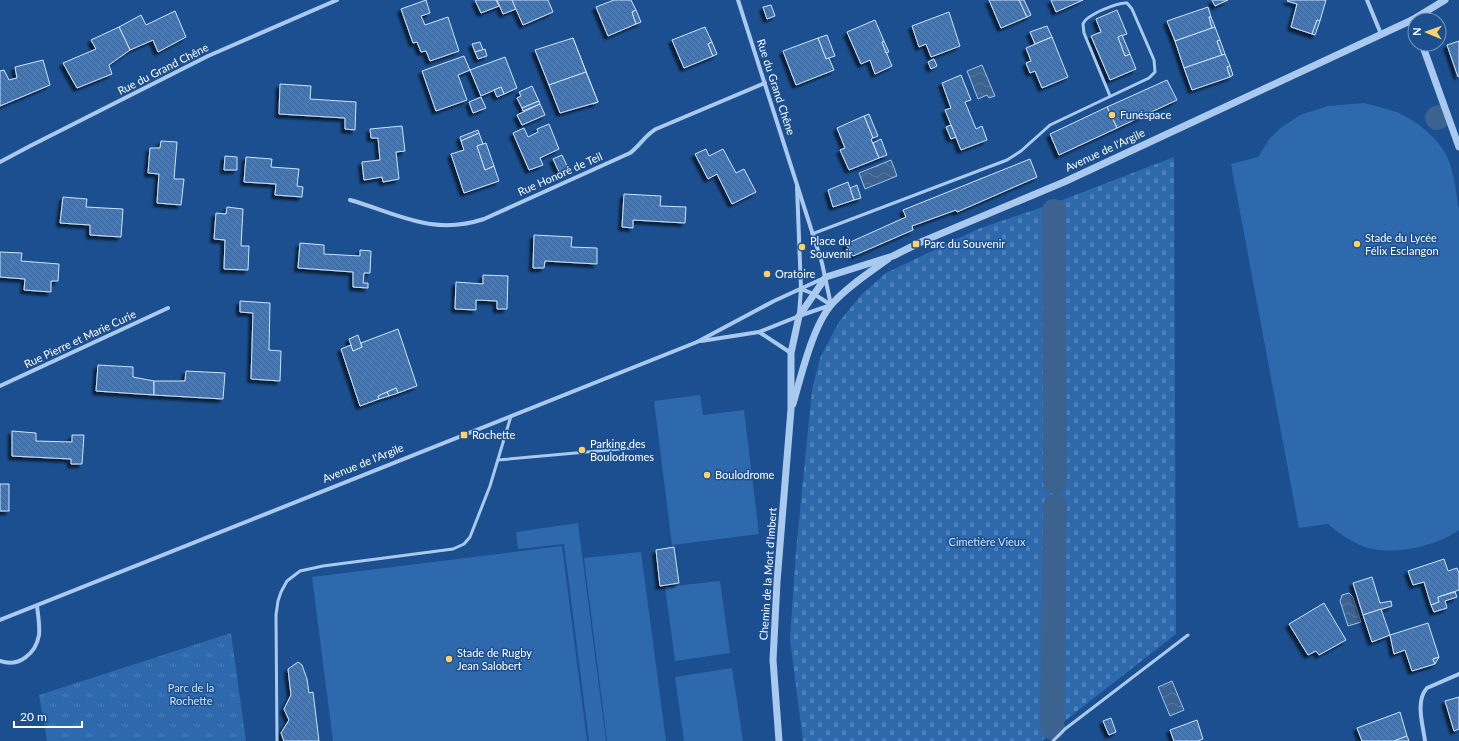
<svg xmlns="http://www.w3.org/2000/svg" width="1459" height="741" viewBox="0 0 1459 741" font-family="Lato,sans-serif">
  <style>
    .grass { fill: #2e69ad }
    .cemetery { fill: url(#cemetery-stones) }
    .park { fill: url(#park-tufts) }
    .water { fill: url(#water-waves); stroke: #9cc4f0 }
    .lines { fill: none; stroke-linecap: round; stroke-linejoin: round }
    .canal { stroke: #3c6290; stroke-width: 24 }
    .building { fill: url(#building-back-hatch); stroke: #cfe3fa; filter: url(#shadow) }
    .service { stroke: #a9c9ee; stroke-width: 3 }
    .minor { stroke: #a9c9ee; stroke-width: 4 }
    .tertiary { stroke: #a9c9ee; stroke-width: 7 }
    .poi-dot { fill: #ffd166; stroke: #1b4f8f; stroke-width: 1.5 }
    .labels { text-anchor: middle; stroke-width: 3; stroke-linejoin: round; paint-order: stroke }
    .street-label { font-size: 11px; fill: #fff; stroke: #1b4f8f }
    .poi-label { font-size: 11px; fill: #fff; stroke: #1b4f8f; text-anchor: start }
    .park-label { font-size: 11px; fill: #cfe3fa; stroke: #1b4f8f }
  </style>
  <defs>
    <pattern id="cemetery-stones" width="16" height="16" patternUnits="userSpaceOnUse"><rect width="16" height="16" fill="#2e69ad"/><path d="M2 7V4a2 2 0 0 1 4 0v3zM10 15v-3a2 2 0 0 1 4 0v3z" fill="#4d80b9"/></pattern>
    <pattern id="park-tufts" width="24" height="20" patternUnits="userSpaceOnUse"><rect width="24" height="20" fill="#2e69ad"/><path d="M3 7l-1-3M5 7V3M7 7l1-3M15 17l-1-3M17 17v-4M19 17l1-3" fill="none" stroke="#4d80b9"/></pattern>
    <pattern id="water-waves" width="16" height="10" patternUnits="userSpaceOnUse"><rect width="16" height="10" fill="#3c6290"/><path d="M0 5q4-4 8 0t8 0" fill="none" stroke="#597aa1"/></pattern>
    <pattern id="building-back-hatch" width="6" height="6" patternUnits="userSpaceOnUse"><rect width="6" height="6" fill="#4478b7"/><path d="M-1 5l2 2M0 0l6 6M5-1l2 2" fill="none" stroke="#486282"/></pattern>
    <filter id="shadow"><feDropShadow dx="-3.5" dy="3.5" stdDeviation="1" flood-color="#0009"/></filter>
  </defs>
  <rect width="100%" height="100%" fill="#1b4f8f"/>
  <g class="grass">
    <path d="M1364,103C1376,106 1388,109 1399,113C1420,123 1443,142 1450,164C1455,179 1456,195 1459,209V530C1436,547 1388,557 1362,546C1349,540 1338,533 1328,524L1299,528L1231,164L1258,157L1270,138L1282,127L1300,115L1328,106Z"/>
    <polygon points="700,395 703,415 744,410 759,534 672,545 654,401"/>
    <polygon points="578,523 606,741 589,741 564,544 518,549 516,532"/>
    <polygon points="562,546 587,741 333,741 312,577"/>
    <polygon points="641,552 666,741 607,741 584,558"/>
    <polygon points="720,581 730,653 675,661 665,587"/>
    <polygon points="732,668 743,741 684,741 675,677"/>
  </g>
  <polygon class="cemetery" points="1174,157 1176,634 1057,727 1042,741 803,741 790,639 796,551 812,390 820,358 839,322 861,295 886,273 978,229 1057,202"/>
  <polygon class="park" points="231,633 246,741 47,741 39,695"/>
  <g class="water">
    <polygon points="982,65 995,96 989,98 987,95 978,99 967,71"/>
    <polygon points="891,160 897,176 865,189 859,173"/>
    <polygon points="1349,593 1353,597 1361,622 1348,626 1340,601 1342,595"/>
    <polygon points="1172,681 1184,710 1170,716 1158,687"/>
  </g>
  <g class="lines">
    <g class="canal">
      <polyline points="1437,118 1439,117"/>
      <polyline points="1054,211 1055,482"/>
      <polyline points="1053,728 1052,725 1055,506"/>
    </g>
  </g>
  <g class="building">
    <polygon points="426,0 430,13 421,16 425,25 448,17 459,51 430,61 426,51 421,52 417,42 413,43 401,9"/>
    <polygon points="475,0 496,0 499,6 481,13"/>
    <polygon points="497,0 512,0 516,9 503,14"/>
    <polygon points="512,0 548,0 553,12 523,25"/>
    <polygon points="614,0 631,0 636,10 632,12 636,24 608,36 596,7"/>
    <polygon points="989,0 1019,0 1027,17 1001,28"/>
    <polygon points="1019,0 1024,0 1031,15 1027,17"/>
    <polygon points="1051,0 1083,0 1056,12"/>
    <polygon points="1212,0 1228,0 1215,6"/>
    <polygon points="1288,0 1326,0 1320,21 1317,20 1312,34 1291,27 1297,4 1287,1"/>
    <polygon points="771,5 775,16 767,19 763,7"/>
    <polygon points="1208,7 1211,17 1209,17 1212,28 1175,41 1167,21"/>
    <polygon points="636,10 641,22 636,24 632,12"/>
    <polygon points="1117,10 1127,34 1118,37 1125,56 1130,54 1136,69 1110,80 1091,36 1101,32 1096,19"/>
    <polygon points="175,11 186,37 158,52 153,40 130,50 119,27 141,15 146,25"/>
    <polygon points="949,12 960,46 931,57 926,44 919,47 912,26"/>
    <polygon points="1209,17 1211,17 1215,27 1212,28"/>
    <polygon points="875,20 884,41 882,42 892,66 875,74 870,60 861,64 847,32"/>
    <polygon points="1317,20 1320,21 1315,35 1312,34"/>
    <polygon points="1047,26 1052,37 1035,44 1030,32"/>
    <polygon points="119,27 130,50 109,65 112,74 77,88 63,63 96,49 91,40"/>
    <polygon points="705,27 712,42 708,44 713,56 684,68 672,40"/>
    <polygon points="1215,27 1220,40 1217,41 1222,55 1184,68 1175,41"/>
    <polygon points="827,35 835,56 826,59 818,38"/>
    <polygon points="1122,35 1130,54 1125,56 1118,37"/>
    <polygon points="1052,37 1068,77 1042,88 1035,71 1030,73 1026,63 1031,61 1026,48"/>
    <polygon points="573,38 598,102 593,104 568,40"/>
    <polygon points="573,38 586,72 549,85 535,50"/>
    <polygon points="818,38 826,59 829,58 834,70 796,85 783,51"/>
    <polygon points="1220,40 1225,54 1222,55 1217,41"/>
    <polygon points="884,41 889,52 886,53 882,42"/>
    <polygon points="1459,41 1459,76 1458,77 1447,45"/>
    <polygon points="480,42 483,50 475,52 472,44"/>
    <polygon points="712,42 717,54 713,56 708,44"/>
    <polygon points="485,49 487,56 478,59 475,52"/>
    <polygon points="1225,54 1230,66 1227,67 1230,77 1192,90 1184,68"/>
    <polygon points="464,56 470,70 458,75 467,100 436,111 422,71"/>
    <polygon points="505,57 517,88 504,94 501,87 481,96 470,70"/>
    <polygon points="934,59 937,66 931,69 928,62"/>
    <polygon points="43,60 50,85 0,106 0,71 4,70 9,80 17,78 15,67"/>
    <polygon points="1230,66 1233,75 1230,77 1227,67"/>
    <polygon points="586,72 598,102 560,113 549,85"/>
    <polygon points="961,75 971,100 965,102 976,129 982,126 987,140 961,150 945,110 951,108 942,83"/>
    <polygon points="1167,80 1177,100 1117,128 1107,107"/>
    <polygon points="280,84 311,86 310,99 356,102 355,130 345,129 345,118 279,114"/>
    <polygon points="532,86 539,101 522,108 517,98 521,96 519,92"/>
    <polygon points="501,87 504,94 497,97 494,90"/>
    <polygon points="481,97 486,108 473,113 469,102"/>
    <polygon points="539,101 540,104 523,111 522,108"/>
    <polygon points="540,104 545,115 522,125 517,115"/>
    <polygon points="1107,107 1117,128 1059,155 1050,134"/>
    <polygon points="869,114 878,136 873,138 864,116"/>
    <polygon points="864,116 873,138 871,139 879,158 849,170 840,150 845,148 837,128"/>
    <polygon points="549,124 559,149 540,158 543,165 529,170 513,133 524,128 528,137 538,132 537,129"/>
    <polygon points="951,125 956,137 951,139 946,127"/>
    <polygon points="402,126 405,151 396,152 399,179 383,182 382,177 364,180 362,162 380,160 378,138 371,138 370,129"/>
    <polygon points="478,130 479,133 461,141 460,137"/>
    <polygon points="479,133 483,144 477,146 485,170 494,166 499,181 464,193 451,154 464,150 461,141"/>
    <polygon points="881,139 887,155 879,158 873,143"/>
    <polygon points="161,141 177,142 174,179 184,179 181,205 157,203 159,174 148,173 150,148 160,148"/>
    <polygon points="486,143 494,166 485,170 477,146"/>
    <polygon points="706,149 709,156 723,149 736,173 744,169 756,192 732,204 717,174 708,179 695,154"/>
    <polygon points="562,155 568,168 559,172 553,159"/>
    <polygon points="225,156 237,157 237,170 224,170"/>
    <polygon points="246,157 272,159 271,167 299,169 297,186 303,187 302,197 275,195 276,184 244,182"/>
    <polygon points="1030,159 1037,177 957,212 956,210 912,226 913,230 853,256 846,244 906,217 903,210"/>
    <polygon points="848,182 854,200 833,207 828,190"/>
    <polygon points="857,185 861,198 854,200 850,188"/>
    <polygon points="624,194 661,196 660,206 686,207 685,223 633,220 633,228 622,227"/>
    <polygon points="63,197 87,199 86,207 123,209 121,237 90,235 90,225 60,223"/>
    <polygon points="227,207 243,209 241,246 249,246 248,270 224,269 225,240 214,239 216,213 226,214"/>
    <polygon points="534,235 572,237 571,247 597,248 597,264 545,261 544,268 533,268"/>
    <polygon points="300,243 324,245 324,254 360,256 360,250 371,251 370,273 364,273 363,283 368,283 368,288 353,287 353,272 298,268"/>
    <polygon points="0,252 22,253 21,261 59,264 58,281 51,281 51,292 24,290 25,279 0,277"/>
    <polygon points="483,275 508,276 507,309 497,309 497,301 476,300 476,310 455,309 456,282 483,284"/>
    <polygon points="240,301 270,303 269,350 281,351 280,381 251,379 253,313 240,312"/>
    <polygon points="398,329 417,386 398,393 396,388 378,396 379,399 360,406 341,349 351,345 353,351 362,347 361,343"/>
    <polygon points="358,335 362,347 353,351 349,339"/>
    <polygon points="98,365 133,367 133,377 154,381 154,395 96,391"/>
    <polygon points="186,371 225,373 223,399 154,395 154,381 185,381"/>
    <polygon points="396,388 398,393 389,396 387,392"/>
    <polygon points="387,392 389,396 379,399 378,396"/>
    <polygon points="12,431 36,433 36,441 72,442 72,435 84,435 82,464 71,464 71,459 12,456"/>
    <rect x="0" y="484" width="9" height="27"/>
    <polygon points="674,547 679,583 660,586 656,550"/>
    <polygon points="1444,559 1448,571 1457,568 1459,573 1459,590 1438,597 1439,602 1431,605 1424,582 1413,585 1408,571"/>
    <polygon points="1372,577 1380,603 1391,601 1392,606 1363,615 1353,583"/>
    <polygon points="1455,592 1457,597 1445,601 1447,608 1434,612 1431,605 1439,602 1438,597"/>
    <polygon points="1324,603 1346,640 1319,655 1316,651 1308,655 1289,624"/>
    <polygon points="1381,609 1390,635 1372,642 1363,615"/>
    <polygon points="1428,623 1439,657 1433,659 1435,664 1412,671 1405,650 1394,654 1390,635"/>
    <polygon points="1439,657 1435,664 1433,659"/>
    <polygon points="298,662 302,665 307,679 309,693 313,692 319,741 284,741 281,733 289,720 284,709 291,695 288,669"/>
    <polygon points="1459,697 1459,729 1454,731 1445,701"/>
    <polygon points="1400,712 1407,736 1394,741 1362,741 1357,728"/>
    <polygon points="1111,718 1116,732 1109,735 1103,721"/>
    <polygon points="1197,720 1203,739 1198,741 1174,741 1170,730"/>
    <polygon points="1407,736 1409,741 1394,741"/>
  </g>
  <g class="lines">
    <g class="service">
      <path d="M812,234L1007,160L1021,151L1050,125L1149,78L1155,72L1154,60L1132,9L1127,3C1118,2 1086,15 1083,24L1084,33L1110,96"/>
      <polyline points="498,460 643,447"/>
      <polyline points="277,741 276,615 278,601 281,592 287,581 300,571 323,566 453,549 464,544 470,537 490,486 511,416"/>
      <polyline points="1053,741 1065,729 1188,635"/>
    </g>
    <g class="minor">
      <polyline points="738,0 822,263 831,305"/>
      <polyline points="1367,0 1381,34"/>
      <polyline points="0,162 30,146 208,56 337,0"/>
      <polyline points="797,187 801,289 799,314"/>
      <path d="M350,200C399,214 432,236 484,219L630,153C640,146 645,135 656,129L765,83"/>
      <polyline points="801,289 814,294 831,305"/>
      <polyline points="759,332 791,353"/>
      <polyline points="701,341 759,332 799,316 831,305"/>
      <polyline points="0,386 168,308"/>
      <polyline points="0,620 697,342 774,301 824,278"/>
      <path d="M0,661C19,668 36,653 39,635C40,625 38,615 37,606"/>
      <path d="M1425,741C1423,725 1415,701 1427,688L1459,674"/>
    </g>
    <g class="tertiary">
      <polyline points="1412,20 1415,28"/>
      <polyline points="1422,44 1459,147"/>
      <path d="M793,404C801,376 813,325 832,304C848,286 869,273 888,259"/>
      <polyline points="779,741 773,660 777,582 791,409 791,353 799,316 826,277 893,256 921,242 1064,182 1412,20 1445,0"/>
    </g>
  </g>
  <g class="poi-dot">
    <circle cx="1112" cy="115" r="4"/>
    <rect x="912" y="240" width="8" height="8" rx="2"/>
    <circle cx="1357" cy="244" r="4"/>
    <circle cx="802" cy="247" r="4"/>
    <circle cx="767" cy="274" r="4"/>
    <rect x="460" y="431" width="8" height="8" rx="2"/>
    <circle cx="582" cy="450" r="4"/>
    <circle cx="707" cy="475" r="4"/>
    <circle cx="449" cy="659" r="4"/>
  </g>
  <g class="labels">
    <g class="street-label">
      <text transform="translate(163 69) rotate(-27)" y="4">Rue du Grand Chêne</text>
      <text transform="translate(776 87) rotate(72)" y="4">Rue du Grand Chêne</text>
      <text transform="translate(1105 150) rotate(-25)" y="4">Avenue de l'Argile</text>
      <text transform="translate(560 174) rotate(-24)" y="4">Rue Honoré de Teil</text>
      <text transform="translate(80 339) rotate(-25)" y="4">Rue Pierre et Marie Curie</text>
      <text transform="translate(363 463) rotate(-22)" y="4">Avenue de l'Argile</text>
      <text transform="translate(768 574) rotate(-86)" y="4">Chemin de la Mort d'Imbert</text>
    </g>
    <g class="poi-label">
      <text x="1120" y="119">Funéspace</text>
      <text x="1365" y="242">Stade du Lycée<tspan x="1365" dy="13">Félix Esclangon</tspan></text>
      <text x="810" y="245">Place du<tspan x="810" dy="13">Souvenir</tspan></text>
      <text x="924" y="248">Parc du Souvenir</text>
      <text x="775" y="278">Oratoire</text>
      <text x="472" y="439">Rochette</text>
      <text x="590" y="448">Parking des<tspan x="590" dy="13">Boulodromes</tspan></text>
      <text x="715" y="479">Boulodrome</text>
      <text x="457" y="657">Stade de Rugby<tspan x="457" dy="13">Jean Salobert</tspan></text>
    </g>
    <g class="park-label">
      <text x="987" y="546">Cimetière Vieux</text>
      <text x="191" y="692">Parc de la<tspan x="191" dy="13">Rochette</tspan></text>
    </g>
  </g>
  <g transform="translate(1427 32) rotate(272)"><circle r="19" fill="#1b4f8f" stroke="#7695bc"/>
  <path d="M0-3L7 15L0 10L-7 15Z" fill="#ffd166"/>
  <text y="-6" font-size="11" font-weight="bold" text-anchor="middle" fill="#ffffff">N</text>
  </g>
  <path d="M14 721v6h68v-6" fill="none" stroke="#ffffff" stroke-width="2"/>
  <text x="20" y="721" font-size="12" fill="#ffffff" stroke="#1b4f8f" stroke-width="3" paint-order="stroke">20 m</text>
</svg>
